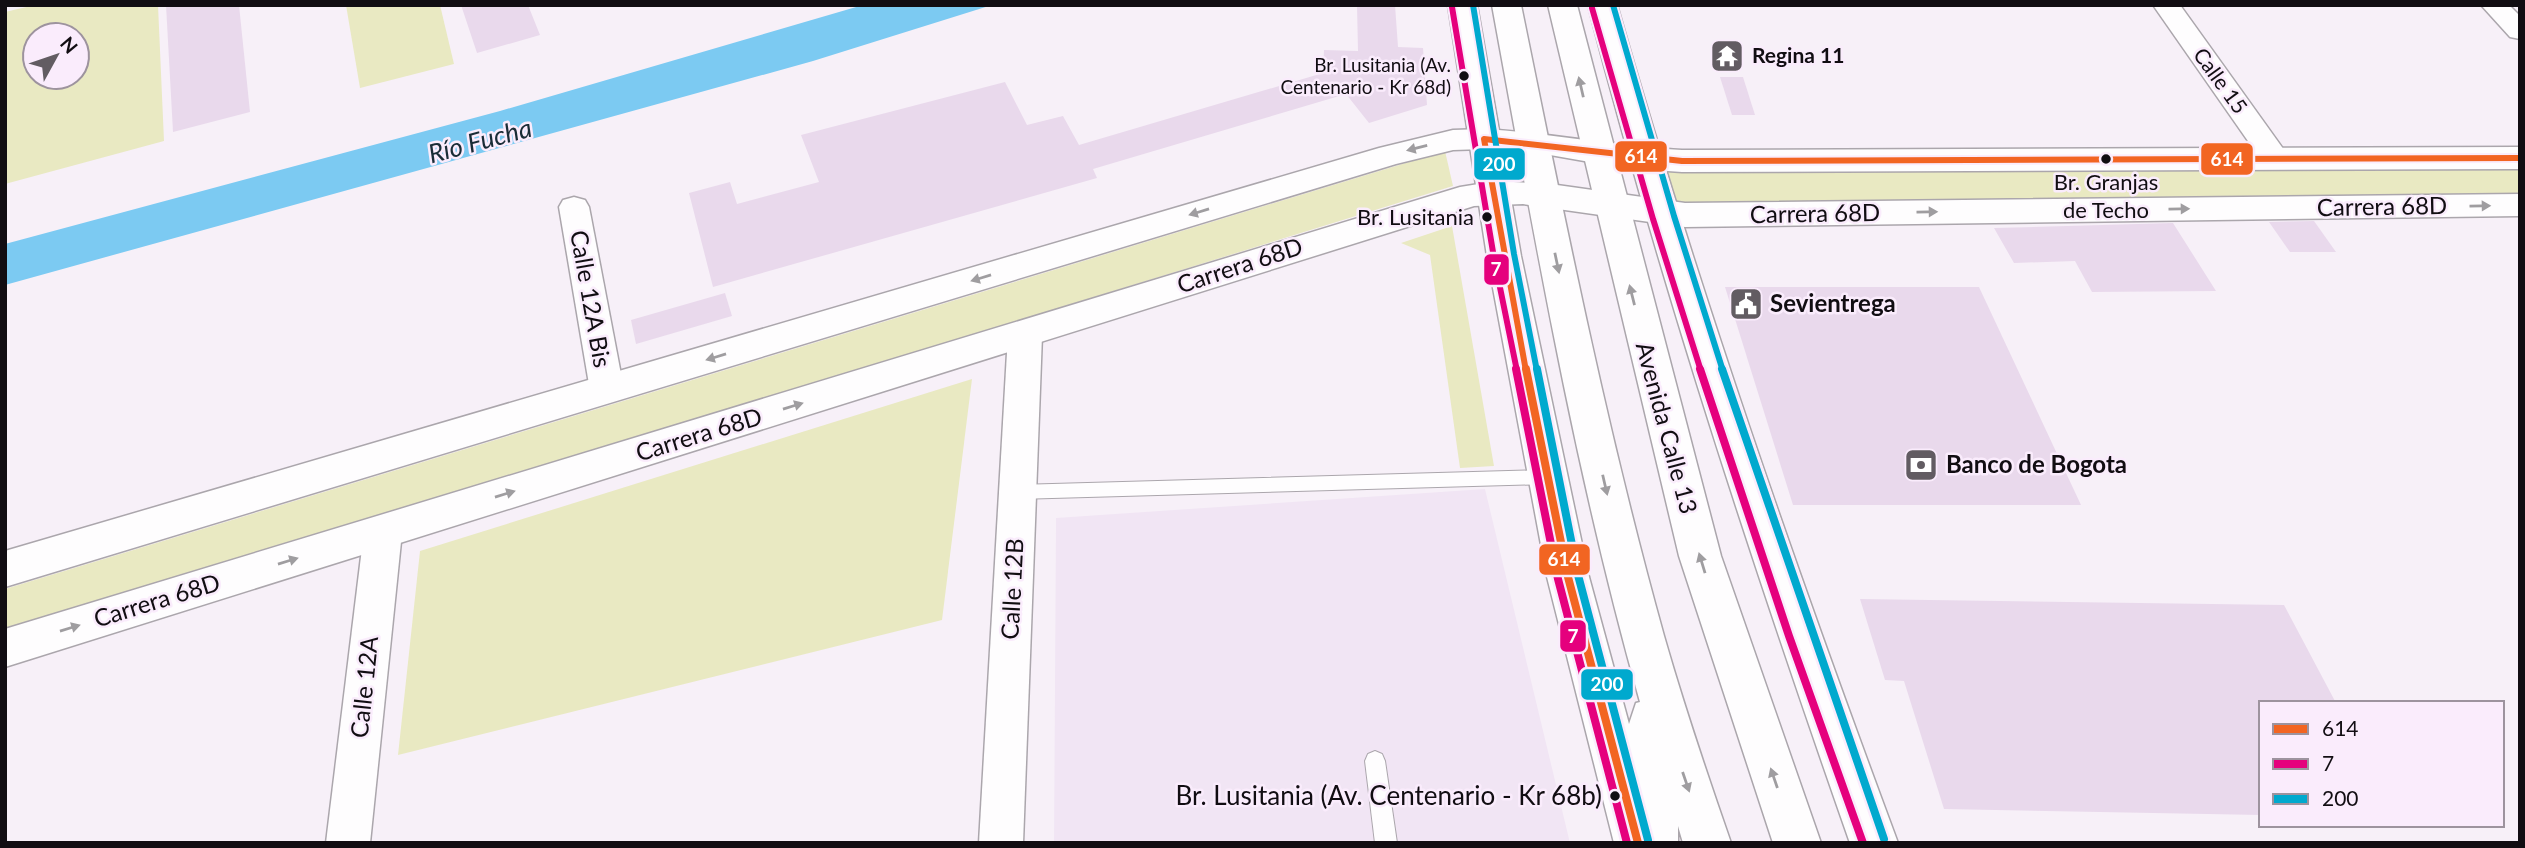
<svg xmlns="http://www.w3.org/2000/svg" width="2525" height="848" viewBox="0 0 2525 848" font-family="Lato,sans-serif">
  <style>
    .built { fill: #f1e5f4 }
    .green { fill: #e9e9c2; fill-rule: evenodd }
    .water { fill: #7ccaf2 }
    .building { fill: #e9d9ec }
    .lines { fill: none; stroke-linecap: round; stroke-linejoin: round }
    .lane-casing { stroke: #aba6ac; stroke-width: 2 }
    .street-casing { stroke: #aba6ac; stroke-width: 3 }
    .secondary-casing { stroke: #aba6ac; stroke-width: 3 }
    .primary-casing { stroke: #aba6ac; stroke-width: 3 }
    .lane { fill: #fefdfe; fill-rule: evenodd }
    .street { fill: #fefdfe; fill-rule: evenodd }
    .secondary { fill: #fefdfe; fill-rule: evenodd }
    .primary { fill: #fefdfe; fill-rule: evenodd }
    .bus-1-far1-casing { stroke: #faecfc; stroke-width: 10 }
    .bus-1-casing { stroke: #faecfc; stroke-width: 13 }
    .bus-2-far1-casing { stroke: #faecfc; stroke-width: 10 }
    .bus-2-casing { stroke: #faecfc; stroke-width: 13 }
    .bus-3-far1-casing { stroke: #faecfc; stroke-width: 10 }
    .bus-3-casing { stroke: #faecfc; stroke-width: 13 }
    .bus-1-far1 { stroke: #f26522; stroke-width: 6 }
    .bus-1 { stroke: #f26522; stroke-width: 8 }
    .bus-2-far1 { stroke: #e5007d; stroke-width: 6 }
    .bus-2 { stroke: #e5007d; stroke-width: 8 }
    .bus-3-far1 { stroke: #00a9ce; stroke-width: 6 }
    .bus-3 { stroke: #00a9ce; stroke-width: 8 }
    .oneway { fill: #9f9da0 }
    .bus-dot { fill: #110d12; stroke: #faecfc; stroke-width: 2.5 }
    .labels { text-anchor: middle; stroke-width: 5; stroke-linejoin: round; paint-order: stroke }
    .far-bus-label { font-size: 19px; fill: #110d12; stroke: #faecfc; text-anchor: end }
    .far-poi-label { font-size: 21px; font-weight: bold; fill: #110d12; stroke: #faecfc; text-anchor: start }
    .far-street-label { font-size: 21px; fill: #110d12; stroke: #faecfc }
    .bus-label { font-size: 22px; fill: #110d12; stroke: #faecfc }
    .street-label { font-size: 24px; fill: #110d12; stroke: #faecfc }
    .poi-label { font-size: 24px; font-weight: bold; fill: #110d12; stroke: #faecfc; text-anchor: start }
    .water-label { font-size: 26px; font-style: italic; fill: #192c37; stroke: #faecfc }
    .near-bus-label { font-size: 26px; fill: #110d12; stroke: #faecfc; text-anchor: end }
    .line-badge { stroke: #faecfc; stroke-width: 2.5 }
    .badge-label { font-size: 19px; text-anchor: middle; font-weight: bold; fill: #fff }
  </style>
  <rect width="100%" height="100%" fill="#f7f0f8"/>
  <polygon class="built" points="1485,489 1570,843 1054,843 1056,518"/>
  <g class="green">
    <path d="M35,5H158L164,141L5,184V12ZM35,35H77V77H35Z"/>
    <polygon points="346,5 440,5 454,64 360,88"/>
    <polygon points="1445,151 1453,186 5,634 5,589"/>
    <polygon points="2520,168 2520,202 1669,203 1662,172"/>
    <polygon points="1452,226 1494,466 1460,468 1430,255 1401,243"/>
    <polygon points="972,379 942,620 398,755 420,551"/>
  </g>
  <polygon class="water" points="863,5 992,5 813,61 5,285 5,244 500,111"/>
  <g class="building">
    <polygon points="166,5 239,5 250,112 173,132"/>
    <polygon points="461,5 528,5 540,35 477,53"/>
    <polygon points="1357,5 1395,5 1398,47 1423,48 1427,105 1369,123 1346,94 1093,169 1097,178 713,287 689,193 730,182 737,204 819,182 801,135 1005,82 1027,125 1063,116 1079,145 1323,73 1324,50 1358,51"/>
    <polygon points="1720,77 1743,77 1755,115 1732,115"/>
    <polygon points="2314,221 2336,252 2290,252 2269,222"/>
    <polygon points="2173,223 2216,291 2092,292 2075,261 2014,263 1994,228"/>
    <polygon points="1725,287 1979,287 2081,505 1793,505"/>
    <polygon points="725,293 732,316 636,344 631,320"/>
    <polygon points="1860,599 2284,605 2336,703 2261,702 2261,815 1944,809 1904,681 1885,680"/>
  </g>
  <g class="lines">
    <defs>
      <g id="lane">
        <polygon points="1547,470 1553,472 1556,477 1553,482 1547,484 1017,499 1011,497 1008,492 1011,487 1017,485"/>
        <polygon points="1375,751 1382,754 1385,761 1397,843 1375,843 1365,761 1368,754"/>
      </g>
      <g id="street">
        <polygon points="2153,5 2180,5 2284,150 2289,157 2284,164 2274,167 2264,164"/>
        <polygon points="2481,5 2509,5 2520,16 2520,39 2510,37"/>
        <polygon points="574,197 585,200 589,207 624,390 619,399 607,403 595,399 590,390 559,207 563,200"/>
        <polygon points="1025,323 1037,326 1042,335 1023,843 979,843 1008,335 1013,326"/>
        <polygon points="383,517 396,521 402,532 370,843 326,843 364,532 370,521"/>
      </g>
      <g id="secondary">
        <path d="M1484,129C1550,133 1616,146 1682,150L2520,147V169L1682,172L1624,168L1533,152L1484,149L1453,150L1396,164L5,587V551L1379,148L1453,130Z"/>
        <polygon points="1497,181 1550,184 1685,203 2520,194 2520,216 1685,227 1523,204 1474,206 5,667 5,629 1460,187"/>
      </g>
      <g id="primary">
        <path d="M1448,5H1477L1521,256L1589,577L1629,724L1636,703L1640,702C1575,473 1535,239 1492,5H1521C1564,216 1606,428 1664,636C1684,706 1707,774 1731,843H1683L1678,826V843H1614L1547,577L1487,256Z"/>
        <polygon points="1548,5 1577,5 1721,556 1821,843 1773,843 1679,556"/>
        <path d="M1588,5H1617C1698,289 1795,566 1898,843H1850C1753,566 1662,289 1588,5Z"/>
      </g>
    </defs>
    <use href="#lane" class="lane-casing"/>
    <use href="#street" class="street-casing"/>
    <use href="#secondary" class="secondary-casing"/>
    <use href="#primary" class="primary-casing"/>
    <use href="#lane" class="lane"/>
    <use href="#street" class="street"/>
    <use href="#secondary" class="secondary"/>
    <use href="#primary" class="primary"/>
    <defs>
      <polyline id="bus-1-far1" points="1526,371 1484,139 1682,161 2520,158"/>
      <polyline id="bus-1" points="1526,369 1568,577 1638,843"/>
      <g id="bus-2-far1">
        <polyline points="1452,7 1494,258 1517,371"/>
        <polyline points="1592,8 1653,219 1701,371"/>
      </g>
      <g id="bus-2">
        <polyline points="1516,369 1558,579 1627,843"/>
        <polyline points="1700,369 1789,636 1863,843"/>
      </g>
      <g id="bus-3-far1">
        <polyline points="1473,5 1514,254 1537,371"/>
        <polyline points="1613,5 1674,216 1723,371"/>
      </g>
      <g id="bus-3">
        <polyline points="1537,369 1578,575 1648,840"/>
        <polyline points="1722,369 1884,839"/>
      </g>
    </defs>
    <use href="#bus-1-far1" class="bus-1-far1-casing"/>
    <use href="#bus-1" class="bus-1-casing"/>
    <use href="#bus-2-far1" class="bus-2-far1-casing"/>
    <use href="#bus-2" class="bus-2-casing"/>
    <use href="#bus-3-far1" class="bus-3-far1-casing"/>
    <use href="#bus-3" class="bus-3-casing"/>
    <use href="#bus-1-far1" class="bus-1-far1"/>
    <use href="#bus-1" class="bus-1"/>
    <use href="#bus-2-far1" class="bus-2-far1"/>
    <use href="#bus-2" class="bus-2"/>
    <use href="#bus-3-far1" class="bus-3-far1"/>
    <use href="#bus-3" class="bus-3"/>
  </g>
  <defs><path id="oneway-solid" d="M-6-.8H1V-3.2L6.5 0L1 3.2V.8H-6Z" transform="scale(1.75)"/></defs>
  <g class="oneway">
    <use href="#oneway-solid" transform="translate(1581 87) rotate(-103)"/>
    <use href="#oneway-solid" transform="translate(1417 148) rotate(166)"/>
    <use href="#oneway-solid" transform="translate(2480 206) rotate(-1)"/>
    <use href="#oneway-solid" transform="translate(2179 209) rotate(-1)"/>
    <use href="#oneway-solid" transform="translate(1199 212) rotate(163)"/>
    <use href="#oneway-solid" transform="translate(1927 212) rotate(-1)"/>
    <use href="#oneway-solid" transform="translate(1557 263) rotate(78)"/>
    <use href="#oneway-solid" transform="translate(981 278) rotate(163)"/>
    <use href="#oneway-solid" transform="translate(1632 295) rotate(-104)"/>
    <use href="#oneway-solid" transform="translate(716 357) rotate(163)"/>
    <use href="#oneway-solid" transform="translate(793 406) rotate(-17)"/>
    <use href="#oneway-solid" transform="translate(1605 485) rotate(77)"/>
    <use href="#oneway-solid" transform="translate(505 494) rotate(-17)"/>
    <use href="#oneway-solid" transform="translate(288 561) rotate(-17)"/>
    <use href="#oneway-solid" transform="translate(1702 563) rotate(-107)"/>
    <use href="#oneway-solid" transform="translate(70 628) rotate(-17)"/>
    <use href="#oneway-solid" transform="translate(1774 778) rotate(-109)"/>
    <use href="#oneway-solid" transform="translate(1686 782) rotate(71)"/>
  </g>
  <defs>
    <symbol id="temple-square" viewBox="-11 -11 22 22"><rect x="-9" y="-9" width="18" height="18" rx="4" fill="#625c62" stroke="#faecfc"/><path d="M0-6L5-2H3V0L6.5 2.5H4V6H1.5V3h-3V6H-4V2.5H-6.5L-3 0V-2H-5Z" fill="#fff"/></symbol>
    <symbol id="civic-square" viewBox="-11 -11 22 22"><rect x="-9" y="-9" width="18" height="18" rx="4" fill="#625c62" stroke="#faecfc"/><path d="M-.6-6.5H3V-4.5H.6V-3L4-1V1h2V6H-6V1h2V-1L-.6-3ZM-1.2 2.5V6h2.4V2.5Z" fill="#fff"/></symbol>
    <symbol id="bank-square" viewBox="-11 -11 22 22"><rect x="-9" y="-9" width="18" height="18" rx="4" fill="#625c62" stroke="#faecfc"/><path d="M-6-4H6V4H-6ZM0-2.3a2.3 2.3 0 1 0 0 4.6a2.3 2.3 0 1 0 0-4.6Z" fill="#fff"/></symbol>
  </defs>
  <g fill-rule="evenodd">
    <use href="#temple-square" x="1708" y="37" width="38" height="38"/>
    <use href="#civic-square" x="1727" y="285" width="38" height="38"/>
    <use href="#bank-square" x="1902" y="446" width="38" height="38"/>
  </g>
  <g class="bus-dot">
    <circle cx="1464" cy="76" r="6"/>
    <circle cx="2106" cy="159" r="6"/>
    <circle cx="1487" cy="217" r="6"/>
    <circle cx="1615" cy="796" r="6"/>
  </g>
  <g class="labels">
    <g class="far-bus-label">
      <text x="1451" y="72">Br. Lusitania (Av.<tspan x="1451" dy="22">Centenario - Kr 68d)</tspan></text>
    </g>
    <g class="far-poi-label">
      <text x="1752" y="63">Regina 11</text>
    </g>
    <g class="far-street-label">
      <text transform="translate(2220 81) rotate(54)" y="7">Calle 15</text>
    </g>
    <g class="bus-label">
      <text x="2106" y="190">Br. Granjas<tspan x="2106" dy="28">de Techo</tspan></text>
      <text x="1474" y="225" text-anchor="end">Br. Lusitania</text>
    </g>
    <g class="street-label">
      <text transform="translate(2382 207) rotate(-1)" y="8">Carrera 68D</text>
      <text transform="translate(1815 214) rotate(-1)" y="8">Carrera 68D</text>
      <text transform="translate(1240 266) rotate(-18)" y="8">Carrera 68D</text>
      <text transform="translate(590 299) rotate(80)" y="8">Calle 12A Bis</text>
      <text transform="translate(1666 428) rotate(75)" y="8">Avenida Calle 13</text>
      <text transform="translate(699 435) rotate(-17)" y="8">Carrera 68D</text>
      <text transform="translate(1013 589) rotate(-87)" y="8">Calle 12B</text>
      <text transform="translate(157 601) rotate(-17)" y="8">Carrera 68D</text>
      <text transform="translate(365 687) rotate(-84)" y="8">Calle 12A</text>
    </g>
    <g class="poi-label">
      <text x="1770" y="312">Sevientrega</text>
      <text x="1946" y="473">Banco de Bogota</text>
    </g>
    <g class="water-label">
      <text transform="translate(480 141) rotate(-15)" y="9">Río Fucha</text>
    </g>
    <g class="near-bus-label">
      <text x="1602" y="805">Br. Lusitania (Av. Centenario - Kr 68b)</text>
    </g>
  </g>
  <g class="line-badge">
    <rect x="1614" y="140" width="54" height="33" rx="7" fill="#f26522"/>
    <rect x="2200" y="142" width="54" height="34" rx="7" fill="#f26522"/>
    <rect x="1473" y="147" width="53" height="34" rx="7" fill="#00a9ce"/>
    <rect x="1483" y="253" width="27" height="33" rx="7" fill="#e5007d"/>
    <rect x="1538" y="543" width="53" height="33" rx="7" fill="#f26522"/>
    <rect x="1559" y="619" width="28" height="34" rx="7" fill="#e5007d"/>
    <rect x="1580" y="668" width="54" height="33" rx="7" fill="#00a9ce"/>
  </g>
  <g class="badge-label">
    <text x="1641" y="163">614</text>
    <text x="2227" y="166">614</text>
    <text x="1499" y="171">200</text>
    <text x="1496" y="276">7</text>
    <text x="1564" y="566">614</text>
    <text x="1573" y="643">7</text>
    <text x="1607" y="691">200</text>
  </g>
  <rect width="2525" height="848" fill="none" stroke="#110d12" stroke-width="14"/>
  <rect x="2259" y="701" width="245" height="126" fill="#faecfc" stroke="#9d939e" stroke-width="2"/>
  <rect x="2273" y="724" width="35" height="10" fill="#f26522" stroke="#9d939e" stroke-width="2"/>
  <text x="2322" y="736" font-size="21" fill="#110d12">614</text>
  <rect x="2273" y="759" width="35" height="10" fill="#e5007d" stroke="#9d939e" stroke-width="2"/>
  <text x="2322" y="771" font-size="21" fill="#110d12">7</text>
  <rect x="2273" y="794" width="35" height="10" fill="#00a9ce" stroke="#9d939e" stroke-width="2"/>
  <text x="2322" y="806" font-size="21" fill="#110d12">200</text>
  <g transform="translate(56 56) rotate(50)"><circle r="33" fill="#faecfc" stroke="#9d939e" stroke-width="2"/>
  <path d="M0-5L12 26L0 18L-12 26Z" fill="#625c62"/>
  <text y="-10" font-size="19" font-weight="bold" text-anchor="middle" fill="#110d12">N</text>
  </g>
</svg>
